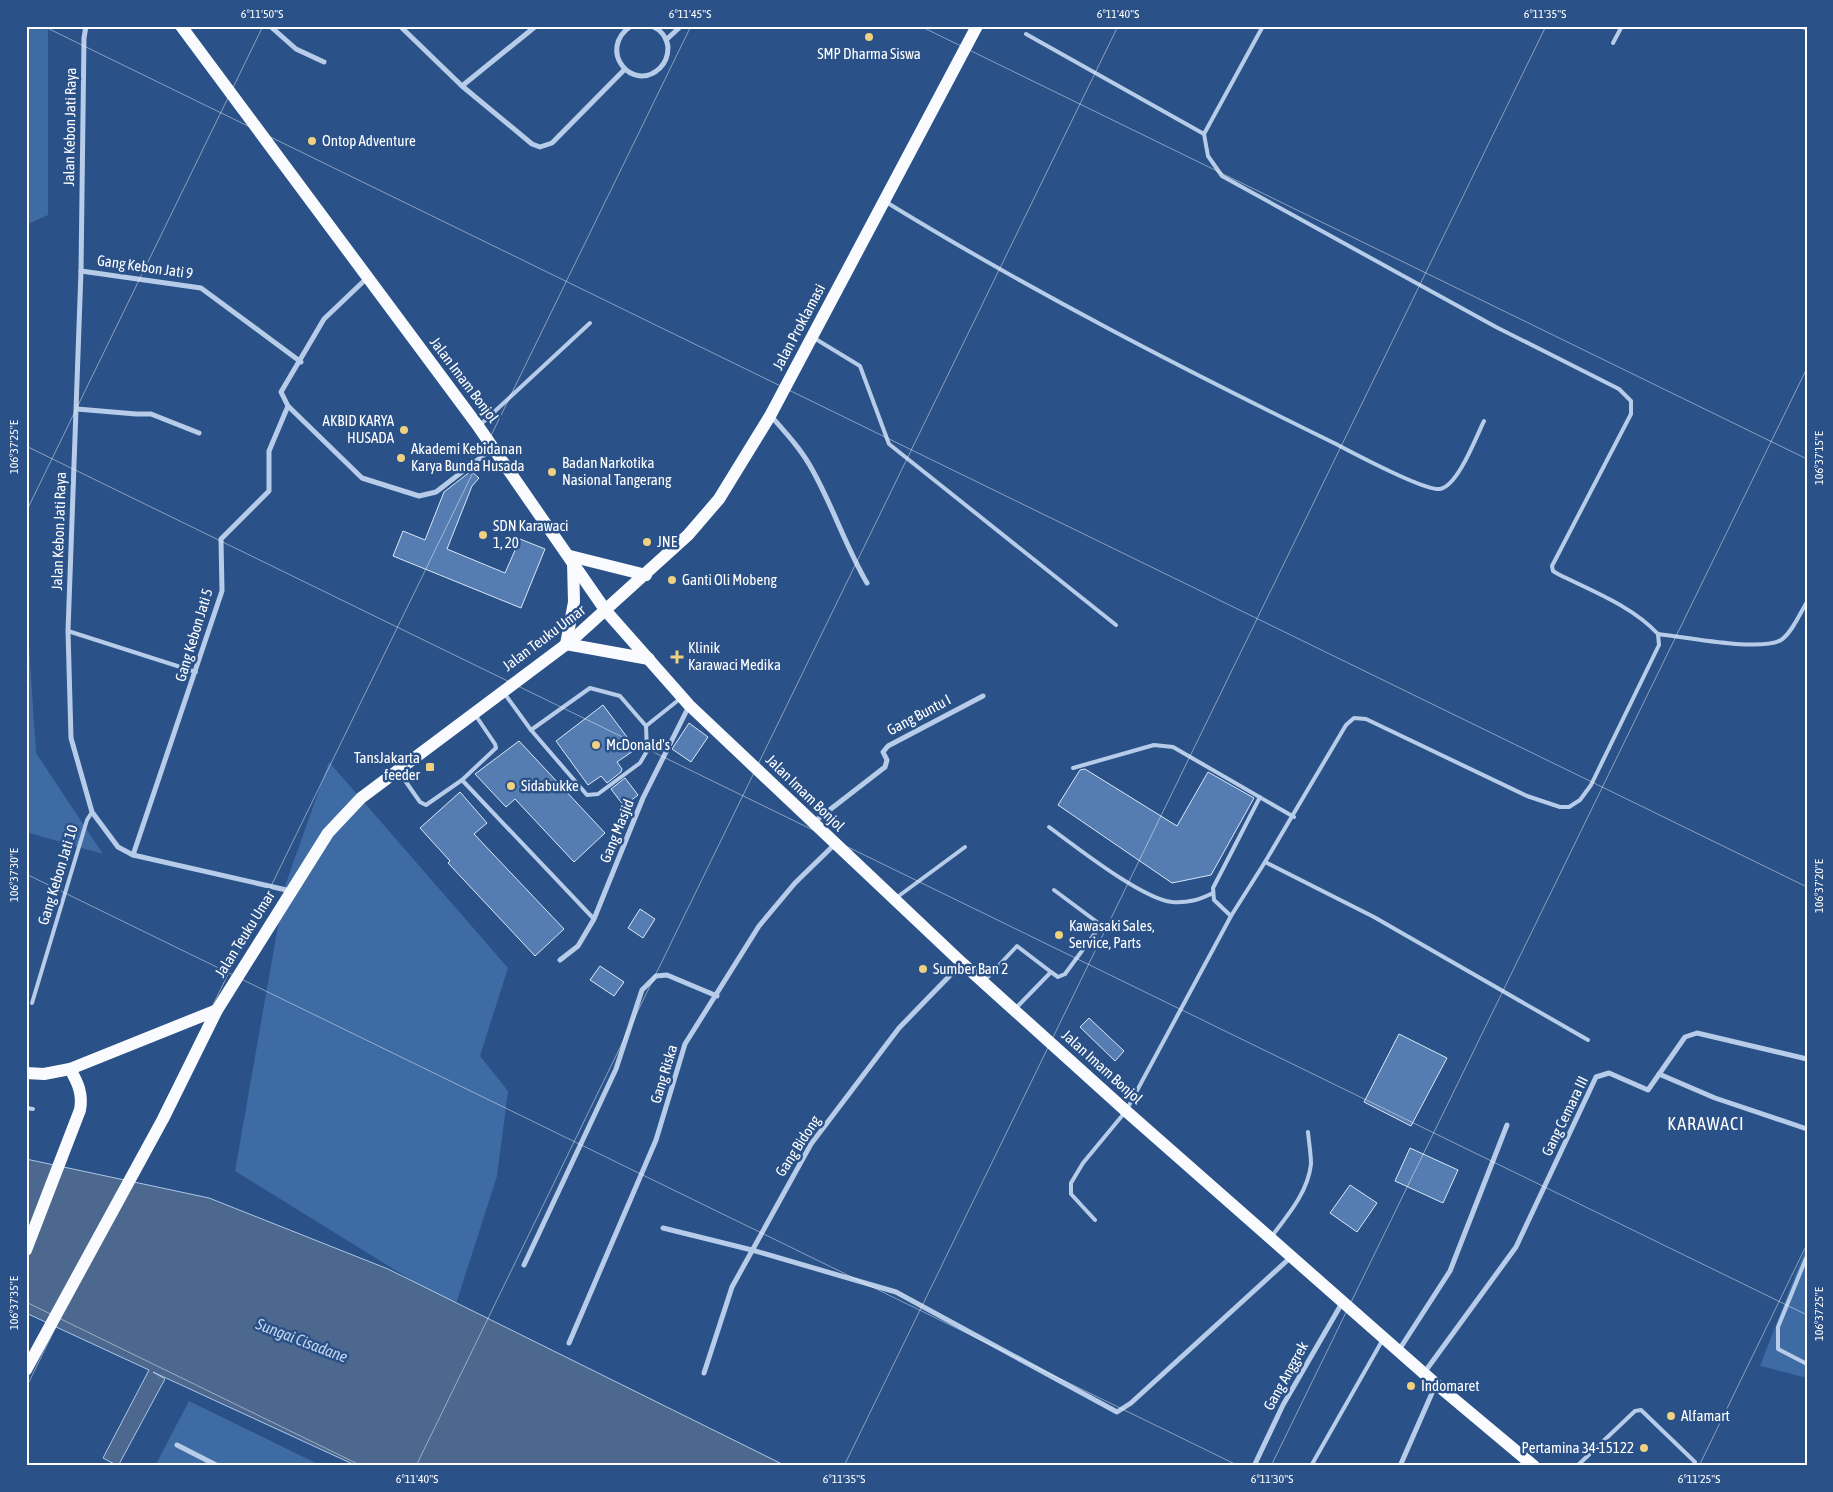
<svg xmlns="http://www.w3.org/2000/svg" width="1833" height="1492" viewBox="0 0 1833 1492" font-family="'Asap Condensed',sans-serif">
  <style>
    .green { fill: #3f6ba5 }
    .water { fill: #4c688f; stroke: #acc7e8 }
    .building { fill: #567db2; stroke: #dbe7f7 }
    .lines { fill: none; stroke-linecap: round; stroke-linejoin: round }
    .lane { stroke: #b7cce8; stroke-width: 4 }
    .street { stroke: #b7cce8; stroke-width: 5 }
    .primary { stroke: #f9fbfe; stroke-width: 12 }
    .ticks { fill: none; stroke: #fff; stroke-width: 1; stroke-opacity: 0.45 }
    .poi-dot { fill: #efd17f; stroke: #2a5188; stroke-width: 2 }
    .labels { text-anchor: middle; stroke-width: 5; stroke-linejoin: round; paint-order: stroke }
    .poi-label { font-size: 15px; fill: #fff; stroke: #2a5188; text-anchor: start }
    .street-label { font-size: 15px; fill: #fff; stroke: #2a5188 }
    .water-label { font-size: 16px; font-style: italic; fill: #c3d6f0; stroke: #2a5188 }
    .quarter-label { font-size: 18px; letter-spacing: 1px; fill: #fff; stroke: #2a5188 }
    .neatline { fill: none; stroke: #fff; stroke-width: 2 }
    .ticks-label { font-size: 12px; text-anchor: middle; fill: #fff }
  </style>
  <rect width="100%" height="100%" fill="#2a5188"/>
  <g class="green">
    <polygon points="26,26 48,26 48,215 26,225"/>
    <polygon points="26,600 36,753 103,854 26,832"/>
    <polygon points="329,762 508,968 480,1056 508,1091 497,1176 455,1307 235,1171 285,886"/>
    <polygon points="1807,1245 1807,1378 1760,1366"/>
    <polygon points="189,1401 322,1466 155,1466"/>
  </g>
  <polygon class="water" points="26,1159 209,1198 388,1269 786,1466 357,1466 153,1372 165,1379 118,1466 103,1458 149,1370 26,1313"/>
  <g class="building">
    <polygon points="471,471 479,478 472,486 447,549 505,573 520,539 545,549 521,608 393,556 403,531 425,540 444,492"/>
    <polygon points="603,705 636,749 617,762 622,769 621,772 607,783 601,776 588,785 556,741"/>
    <polygon points="689,723 708,737 691,762 672,749"/>
    <polygon points="519,741 605,833 574,862 515,799 506,807 475,774"/>
    <polygon points="1085,769 1177,826 1208,772 1254,798 1211,875 1172,883 1058,805 1080,770"/>
    <polygon points="625,778 638,795 624,806 611,789"/>
    <polygon points="460,792 487,823 474,834 564,929 535,956 448,863 450,861 420,828"/>
    <polygon points="640,909 655,919 643,938 628,928"/>
    <polygon points="600,966 624,982 614,996 590,980"/>
    <polygon points="1089,1018 1124,1051 1115,1061 1080,1027"/>
    <polygon points="1399,1034 1447,1058 1411,1126 1364,1102"/>
    <polygon points="1410,1148 1458,1170 1443,1203 1395,1181"/>
    <polygon points="1350,1185 1377,1203 1357,1232 1330,1213"/>
  </g>
  <g class="lines">
    <g class="lane">
      <path d="M1026,34L1204,134L1208,156L1222,176L1496,327L1619,389L1631,401V414L1552,566L1553,571L1558,574C1592,591 1632,606 1658,634L1659,645L1591,785L1580,800L1569,807H1560L1527,796L1366,719L1354,718L1346,725L1265,862"/>
      <polyline points="1613,43 1622,26"/>
      <polyline points="1204,134 1263,26"/>
      <path d="M886,202C1031,291 1183,369 1336,444C1353,453 1425,491 1440,489C1458,486 1476,437 1484,421"/>
      <polyline points="814,338 860,366 889,444 1116,625"/>
      <polyline points="480,425 590,323"/>
      <polyline points="68,631 196,672"/>
      <path d="M1658,634C1684,637 1761,652 1781,640C1792,633 1800,613 1807,602"/>
      <polygon points="590,688 620,696 646,726 647,751 640,763 598,794 587,795 531,730"/>
      <polyline points="504,693 531,730"/>
      <polyline points="646,726 681,698"/>
      <polyline points="1073,768 1154,745 1173,747 1294,817"/>
      <polyline points="399,772 420,802 426,805 462,780 594,919"/>
      <polyline points="462,780 496,748 495,744 476,716"/>
      <path d="M1049,827C1075,846 1142,899 1172,902C1188,903 1199,900 1213,893"/>
      <polyline points="896,898 965,847"/>
      <polyline points="1231,916 1214,900 1213,888 1260,797"/>
      <polyline points="1051,972 1058,977 1065,974 1101,925 1054,890"/>
      <polyline points="985,980 1017,946 1051,972 1015,1009"/>
      <polyline points="32,1003 87,820 92,812"/>
      <polyline points="26,1108 33,1109"/>
      <polyline points="1095,1220 1071,1194 1071,1183 1083,1163 1126,1111 1231,916 1265,862 1374,917 1588,1040"/>
      <path d="M1272,1236C1288,1215 1308,1192 1311,1164C1311,1154 1309,1143 1308,1132"/>
      <polyline points="1807,1256 1778,1327 1778,1349 1807,1364"/>
      <polyline points="1311,1466 1382,1341"/>
      <polyline points="1577,1466 1635,1411 1641,1410 1695,1462 1694,1466"/>
    </g>
    <g class="street">
      <polyline points="86,26 84,38 81,271 68,631 71,738 92,812 118,847 133,855 291,891"/>
      <polyline points="270,26 296,49 324,62"/>
      <polyline points="400,26 462,86 532,144 540,147 552,143 625,69"/>
      <path d="M631,26C596,50 633,94 660,68C665,63 668,55 668,47C667,38 661,30 652,26"/>
      <polyline points="666,40 681,26"/>
      <polyline points="462,86 536,26"/>
      <polyline points="81,271 201,288 301,362"/>
      <polyline points="367,278 324,319 281,392 288,406 362,478 419,496 436,492 493,448"/>
      <polyline points="77,409 136,414 151,414 199,433"/>
      <path d="M771,416C786,433 802,450 813,471C833,507 846,547 867,583"/>
      <polyline points="814,822 885,767 887,760 883,752 888,746 983,696"/>
      <polyline points="133,855 222,591 221,539 269,491 269,451 288,406"/>
      <polyline points="560,960 578,946 594,919 643,798 689,706"/>
      <polyline points="1659,1074 1715,1098 1807,1129"/>
      <polyline points="663,1228 752,1250 896,1292 1117,1412 1131,1403 1291,1257"/>
      <polyline points="524,1265 616,1069 642,990 656,976 667,975 717,996"/>
      <polyline points="569,1343 656,1140 685,1044 759,926 795,883 835,844"/>
      <polyline points="1399,1350 1450,1271 1507,1125"/>
      <polyline points="704,1373 732,1287 811,1144 899,1028 962,963"/>
      <polyline points="1424,1373 1516,1247 1596,1077 1609,1073 1648,1090 1685,1037 1697,1033 1807,1059"/>
      <polyline points="177,1445 218,1466"/>
      <polyline points="1254,1466 1283,1405 1342,1303"/>
      <polyline points="1400,1466 1436,1384"/>
    </g>
    <g class="primary">
      <polyline points="181,26 478,426 606,611 689,705 962,963 1126,1111 1436,1384 1534,1466"/>
      <polyline points="570,556 646,575"/>
      <polyline points="573,562 574,602 566,644 649,659"/>
      <polyline points="26,1073 44,1074 70,1069 217,1010"/>
      <path d="M26,1250L80,1110C83,1094 78,1083 70,1069"/>
      <polyline points="26,1370 163,1119 217,1010 328,833 361,798 572,640 688,535 719,499 770,416 977,26"/>
    </g>
  </g>
  <path class="ticks" d="M43,26L1807,887M920,26L1807,459M1797,26L1807,31M26,446L1807,1315M26,512L263,26M26,874L1239,1466M26,1302L362,1466M26,1388L691,26M416,1466L1118,26M844,1466L1546,26M1271,1466L1807,368M1699,1466L1807,1244"/>
  <g class="poi-dot">
    <circle cx="869" cy="37" r="5"/>
    <circle cx="312" cy="141" r="5"/>
    <circle cx="404" cy="430" r="5"/>
    <circle cx="401" cy="458" r="5"/>
    <circle cx="552" cy="472" r="5"/>
    <circle cx="483" cy="535" r="5"/>
    <circle cx="647" cy="542" r="5"/>
    <circle cx="672" cy="580" r="5"/>
    <path d="M674.5 649.5h5v5h5v5h-5v5h-5v-5h-5v-5h5z"/>
    <circle cx="596" cy="745" r="5"/>
    <rect x="425" y="762" width="10" height="10" rx="2.5"/>
    <circle cx="511" cy="786" r="5"/>
    <circle cx="1059" cy="935" r="5"/>
    <circle cx="923" cy="969" r="5"/>
    <circle cx="1411" cy="1386" r="5"/>
    <circle cx="1671" cy="1416" r="5"/>
    <circle cx="1644" cy="1448" r="5"/>
  </g>
  <g class="labels">
    <g class="poi-label">
      <text x="869" y="59" text-anchor="middle">SMP Dharma Siswa</text>
      <text x="322" y="146">Ontop Adventure</text>
      <text x="394" y="426" text-anchor="end">AKBID KARYA<tspan x="394" dy="17">HUSADA</tspan></text>
      <text x="411" y="454">Akademi Kebidanan<tspan x="411" dy="17">Karya Bunda Husada</tspan></text>
      <text x="562" y="468">Badan Narkotika<tspan x="562" dy="17">Nasional Tangerang</tspan></text>
      <text x="493" y="531">SDN Karawaci<tspan x="493" dy="17">1, 20</tspan></text>
      <text x="657" y="547">JNE</text>
      <text x="682" y="585">Ganti Oli Mobeng</text>
      <text x="688" y="653">Klinik<tspan x="688" dy="17">Karawaci Medika</tspan></text>
      <text x="606" y="750">McDonald's</text>
      <text x="420" y="763" text-anchor="end">TansJakarta<tspan x="420" dy="17">feeder</tspan></text>
      <text x="521" y="791">Sidabukke</text>
      <text x="1069" y="931">Kawasaki Sales,<tspan x="1069" dy="17">Service, Parts</tspan></text>
      <text x="933" y="974">Sumber Ban 2</text>
      <text x="1421" y="1391">Indomaret</text>
      <text x="1681" y="1421">Alfamart</text>
      <text x="1634" y="1453" text-anchor="end">Pertamina 34-15122</text>
    </g>
    <g class="street-label">
      <text transform="translate(70 127) rotate(-89)" y="5">Jalan Kebon Jati Raya</text>
      <text transform="translate(145 267) rotate(8)" y="5">Gang Kebon Jati 9</text>
      <text transform="translate(799 327) rotate(-62)" y="5">Jalan Proklamasi</text>
      <text transform="translate(464 380) rotate(53)" y="5">Jalan Imam Bonjol</text>
      <text transform="translate(59 531) rotate(-88)" y="5">Jalan Kebon Jati Raya</text>
      <text transform="translate(194 635) rotate(-73)" y="5">Gang Kebon Jati 5</text>
      <text transform="translate(544 638) rotate(-37)" y="5">Jalan Teuku Umar</text>
      <text transform="translate(919 715) rotate(-28)" y="5">Gang Buntu I</text>
      <text transform="translate(805 793) rotate(44)" y="5">Jalan Imam Bonjol</text>
      <text transform="translate(617 831) rotate(-68)" y="5">Gang Masjid</text>
      <text transform="translate(58 875) rotate(-73)" y="5">Gang Kebon Jati 10</text>
      <text transform="translate(245 934) rotate(-58)" y="5">Jalan Teuku Umar</text>
      <text transform="translate(1102 1067) rotate(42)" y="5">Jalan Imam Bonjol</text>
      <text transform="translate(664 1074) rotate(-73)" y="5">Gang Riska</text>
      <text transform="translate(1565 1116) rotate(-64)" y="5">Gang Cemara III</text>
      <text transform="translate(798 1146) rotate(-57)" y="5">Gang Bidong</text>
      <text transform="translate(1286 1376) rotate(-61)" y="5">Gang Anggrek</text>
    </g>
    <g class="water-label">
      <text transform="translate(302 1340) rotate(21)" y="6">Sungai Cisadane</text>
    </g>
    <g class="quarter-label">
      <text x="1706" y="1130">KARAWACI</text>
    </g>
  </g>
  <rect width="1833" height="1492" fill="none" stroke="#2a5188" stroke-width="55"/>
  <rect x="28" y="28" width="1778" height="1436" class="neatline"/>
  <g class="ticks-label">
    <text x="262" y="18">6°11'50"S</text>
    <text x="690" y="18">6°11'45"S</text>
    <text x="1118" y="18">6°11'40"S</text>
    <text x="1545" y="18">6°11'35"S</text>
    <text transform="translate(14 447) rotate(-90)" y="4">106°37'25"E</text>
    <text transform="translate(1819 458) rotate(-90)" y="4">106°37'15"E</text>
    <text transform="translate(14 875) rotate(-90)" y="4">106°37'30"E</text>
    <text transform="translate(1819 886) rotate(-90)" y="4">106°37'20"E</text>
    <text transform="translate(14 1303) rotate(-90)" y="4">106°37'35"E</text>
    <text transform="translate(1819 1314) rotate(-90)" y="4">106°37'25"E</text>
    <text x="417" y="1483">6°11'40"S</text>
    <text x="844" y="1483">6°11'35"S</text>
    <text x="1272" y="1483">6°11'30"S</text>
    <text x="1699" y="1483">6°11'25"S</text>
  </g>
</svg>
